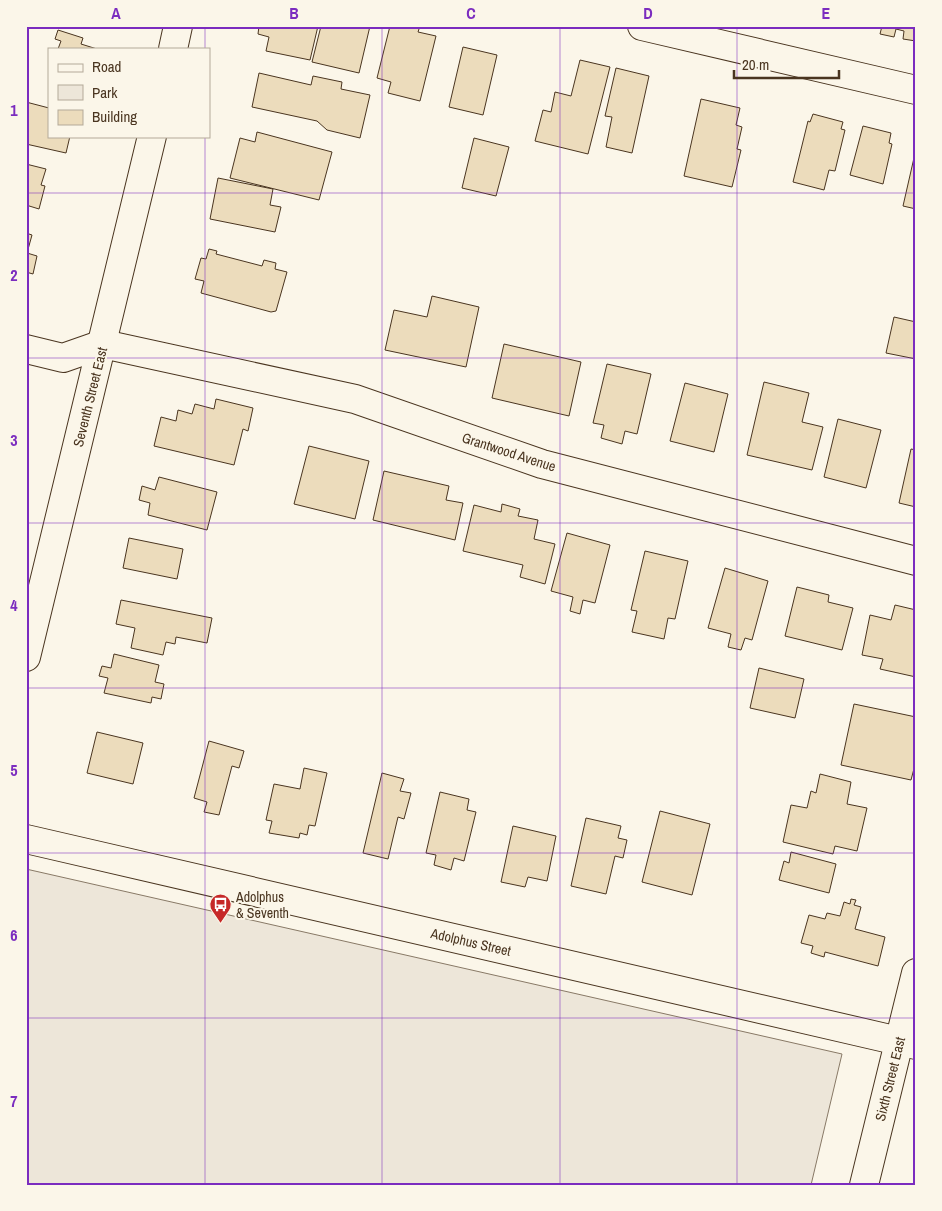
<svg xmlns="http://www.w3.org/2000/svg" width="942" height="1211" viewBox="0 0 942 1211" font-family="'Archivo Narrow',sans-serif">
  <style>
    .green { fill: #ede6d9; stroke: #887966 }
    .building { fill: #ecdcbc; stroke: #4a3520 }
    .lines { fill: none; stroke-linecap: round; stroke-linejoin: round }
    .minor-casing { stroke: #4a3520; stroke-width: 30 }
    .minor { stroke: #fbf6e9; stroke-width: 28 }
    .grid { fill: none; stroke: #7b2cbf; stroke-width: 1; stroke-opacity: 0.55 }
    .labels { text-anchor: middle; stroke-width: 4; stroke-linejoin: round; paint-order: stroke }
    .street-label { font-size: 14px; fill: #4a3520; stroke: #fbf6e9 }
    .poi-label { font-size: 14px; fill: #4a3520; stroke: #fbf6e9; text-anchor: start }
    .neatline { fill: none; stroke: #7b2cbf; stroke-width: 2 }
    .grid-label { font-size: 16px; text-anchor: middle; font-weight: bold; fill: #7b2cbf }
  </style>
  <rect width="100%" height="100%" fill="#fbf6e9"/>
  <polygon class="green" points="26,869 842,1054 811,1185 26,1185"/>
  <g class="building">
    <polygon points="259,26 318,26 310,60 266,51 269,37 258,34"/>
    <polygon points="321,26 370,26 359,73 312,62"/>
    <polygon points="390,26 420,26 418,32 436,36 420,101 388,93 391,82 377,78"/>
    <polygon points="882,26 916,26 916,41 903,39 904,31 896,29 894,37 880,34"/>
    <polygon points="58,30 83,38 81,44 97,49 58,49 61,41 55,39"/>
    <polygon points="463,47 497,55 483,115 449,107"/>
    <polygon points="580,60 610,67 588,154 535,141 543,110 551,112 555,92 571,96"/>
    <polygon points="616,68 649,76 632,153 606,147 612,117 605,116"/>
    <polygon points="259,73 311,85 313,76 342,82 341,89 370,95 360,138 327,130 317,121 252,107"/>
    <polygon points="701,99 740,108 736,125 742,127 737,149 741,150 732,187 684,176"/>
    <polygon points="26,102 49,108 49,136 70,136 66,153 26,144"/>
    <polygon points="813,114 843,122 841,129 845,130 835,171 829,170 824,190 793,182 808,121 810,122"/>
    <polygon points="863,126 891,133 889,143 892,144 883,184 850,175"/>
    <polygon points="257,132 332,152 319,200 230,178 240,138 255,142"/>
    <polygon points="474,138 509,147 496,196 462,188"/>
    <polygon points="916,149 916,209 903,206"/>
    <polygon points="26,164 46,169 41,185 45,186 39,209 26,205"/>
    <polygon points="218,178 273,189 270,205 281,207 275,232 210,219"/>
    <polygon points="26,233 32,235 27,253 37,256 33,274 26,272"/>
    <polygon points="209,249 217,251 216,254 262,266 264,260 276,263 275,269 287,272 276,311 271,312 201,293 204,281 195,279 201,258 206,259"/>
    <polygon points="432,296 479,307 466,367 385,350 394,310 427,317"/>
    <polygon points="894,317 916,322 916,359 886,353"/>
    <polygon points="504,344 581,362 569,416 492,398"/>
    <polygon points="607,364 651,374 637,434 625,431 622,444 601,438 604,425 593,423"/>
    <polygon points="764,382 809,393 802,422 823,427 812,470 747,455"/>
    <polygon points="685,383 728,394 714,452 670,441"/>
    <polygon points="216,399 253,408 248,431 243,429 234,465 154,446 161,417 176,421 178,410 192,414 195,404 214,409"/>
    <polygon points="838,419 881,430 866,488 824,477"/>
    <polygon points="309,446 369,461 355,519 294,504"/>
    <polygon points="911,449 916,450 916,507 899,503"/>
    <polygon points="384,471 449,486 446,500 463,503 455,540 373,520"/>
    <polygon points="159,477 217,492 207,530 148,515 150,503 139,500 142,486 155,490"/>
    <polygon points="502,504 520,509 518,516 538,520 534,539 555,544 545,584 520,577 523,565 463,551 474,505 501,512"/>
    <polygon points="567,533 610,545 595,603 583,600 580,614 570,611 573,597 551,591"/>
    <polygon points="129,538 183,549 177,579 123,568"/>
    <polygon points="645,551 688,561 675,619 668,618 664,639 632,632 637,611 631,610"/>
    <polygon points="725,568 768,581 752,640 745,638 741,650 728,647 731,634 708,628"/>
    <polygon points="797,587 829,595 828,602 853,608 842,650 785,636"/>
    <polygon points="121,600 212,618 207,643 176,637 175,644 166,642 163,655 131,648 135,628 116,624"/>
    <polygon points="895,605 916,610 916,677 880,669 883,659 862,655 870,615 891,620"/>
    <polygon points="114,654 159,665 155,682 164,684 161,699 152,697 151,703 104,693 108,678 99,676 102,666 111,668"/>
    <polygon points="759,668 804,679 795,718 750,708"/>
    <polygon points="854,704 916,717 916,761 911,780 841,765"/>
    <polygon points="97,732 143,743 133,784 87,773"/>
    <polygon points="209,741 244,751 239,768 232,766 219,815 204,812 207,802 194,798"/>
    <polygon points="304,768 327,773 315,826 309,825 307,835 300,833 299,838 269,833 272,821 266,820 274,784 300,789"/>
    <polygon points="382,773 404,779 400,791 411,793 404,819 398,817 388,859 363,853"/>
    <polygon points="820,774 851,782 847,804 867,808 857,851 835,846 833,854 783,842 791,805 807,808 811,791 816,793"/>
    <polygon points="440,792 469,799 467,810 476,812 464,861 454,858 451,870 434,865 436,855 426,853"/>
    <polygon points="660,811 710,824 692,895 642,882"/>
    <polygon points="586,818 621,826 618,838 627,840 623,858 615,856 606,894 571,886"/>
    <polygon points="513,826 556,836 547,881 528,877 525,887 501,882"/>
    <polygon points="791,852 836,864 829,893 779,880 784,861 789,863"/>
    <polygon points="851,899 856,900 854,905 861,907 855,929 885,937 878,966 825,952 824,957 811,953 813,946 801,943 809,915 825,919 827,913 840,916 844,902 850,904"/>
  </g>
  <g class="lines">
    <defs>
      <g id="minor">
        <polyline points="642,26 916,90"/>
        <polyline points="173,49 178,26"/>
        <polyline points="103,344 355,399 542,464 916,561"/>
        <polyline points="26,349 63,358 103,344"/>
        <polyline points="26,657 152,136"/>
        <polyline points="26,839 916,1045"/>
        <polyline points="864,1185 916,973"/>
      </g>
    </defs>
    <use href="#minor" class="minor-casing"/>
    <use href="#minor" class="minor"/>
  </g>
  <path class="grid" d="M205,26V49M382,26V1185M560,26V1185M737,26V1185M205,136V1185M26,193H916M26,358H916M26,523H916M26,688H916M26,853H916M26,1018H916"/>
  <defs>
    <symbol id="bus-pin" viewBox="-11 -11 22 30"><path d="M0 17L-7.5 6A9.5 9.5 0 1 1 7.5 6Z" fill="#c62828" stroke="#fbf6e9"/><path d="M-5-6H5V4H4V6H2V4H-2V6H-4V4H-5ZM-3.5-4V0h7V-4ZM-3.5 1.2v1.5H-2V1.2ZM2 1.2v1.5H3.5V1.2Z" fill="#fff"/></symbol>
  </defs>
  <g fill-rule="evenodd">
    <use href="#bus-pin" x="208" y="892" width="25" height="34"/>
  </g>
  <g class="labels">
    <g class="street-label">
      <text transform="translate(90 397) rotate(-76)" y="5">Seventh Street East</text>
      <text transform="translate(509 452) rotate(18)" y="5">Grantwood Avenue</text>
      <text transform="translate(471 942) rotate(13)" y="5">Adolphus Street</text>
      <text transform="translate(890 1079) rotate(-76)" y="5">Sixth Street East</text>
    </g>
    <g class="poi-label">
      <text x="236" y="902">Adolphus<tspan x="236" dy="16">&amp; Seventh</tspan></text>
    </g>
  </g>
  <rect width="942" height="1211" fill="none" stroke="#fbf6e9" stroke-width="55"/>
  <rect x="48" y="48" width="162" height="90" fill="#fbf6e9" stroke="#b4a999"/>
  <rect x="58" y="64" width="25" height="8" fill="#fbf6e9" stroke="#b4a999"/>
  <text x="92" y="72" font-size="15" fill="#4a3520">Road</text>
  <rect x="58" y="85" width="25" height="15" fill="#ede6d9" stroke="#b4a999"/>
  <text x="92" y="98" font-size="15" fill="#4a3520">Park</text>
  <rect x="58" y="110" width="25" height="15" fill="#ecdcbc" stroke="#b4a999"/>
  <text x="92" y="122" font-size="15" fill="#4a3520">Building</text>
  <path d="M734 70v8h105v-8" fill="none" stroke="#4a3520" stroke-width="2.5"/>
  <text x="742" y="70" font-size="15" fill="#4a3520" stroke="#fbf6e9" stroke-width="4" paint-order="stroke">20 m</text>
  <rect x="28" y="28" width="886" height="1156" class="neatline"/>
  <g class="grid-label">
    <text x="116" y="19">A</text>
    <text x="294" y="19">B</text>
    <text x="471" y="19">C</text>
    <text x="648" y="19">D</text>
    <text x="826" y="19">E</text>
    <text x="14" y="116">1</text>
    <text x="14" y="281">2</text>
    <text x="14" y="446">3</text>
    <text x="14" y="611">4</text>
    <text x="14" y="776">5</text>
    <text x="14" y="941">6</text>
    <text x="14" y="1107">7</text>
  </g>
</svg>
